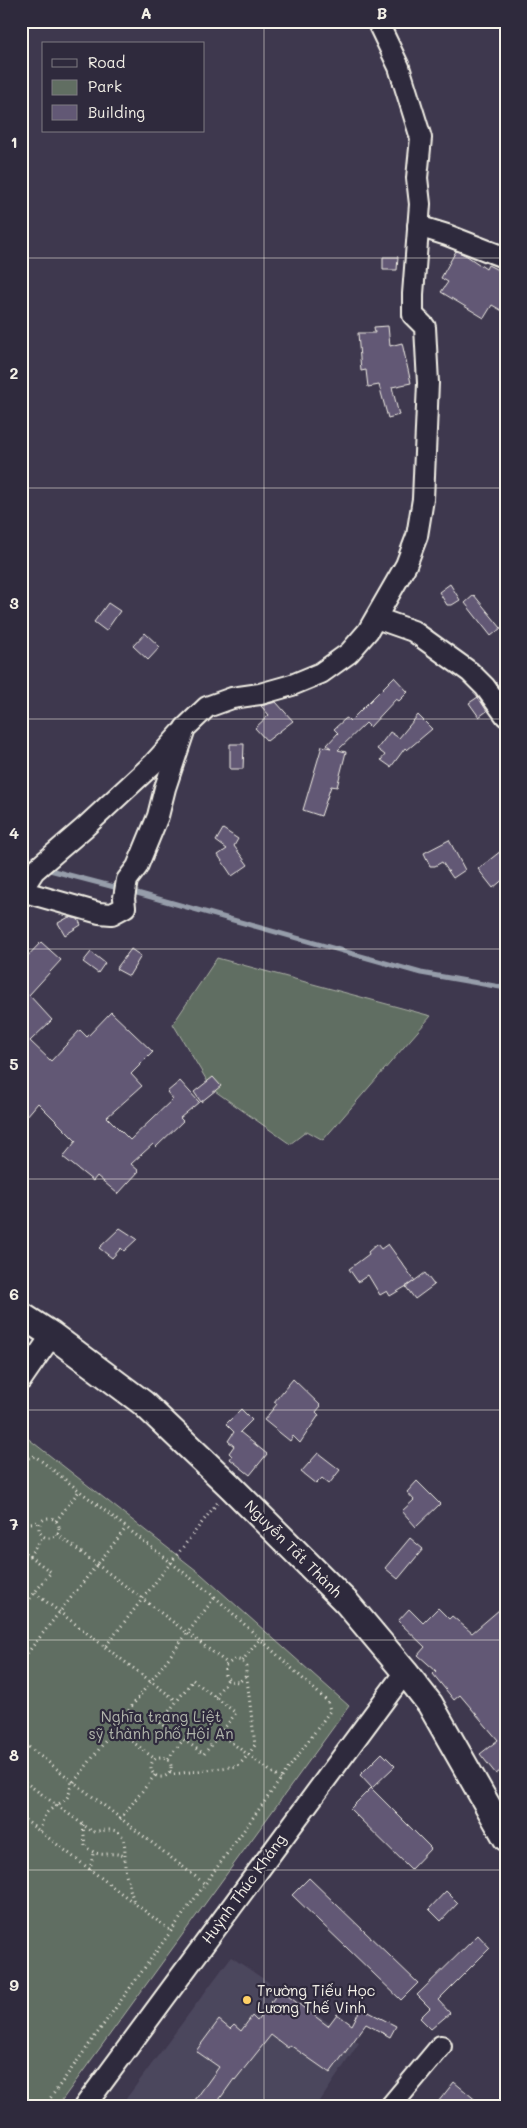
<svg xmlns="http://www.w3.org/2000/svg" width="527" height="2128" viewBox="0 0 527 2128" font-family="Mali,sans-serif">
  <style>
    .built { fill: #4c465d }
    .green { fill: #616e62; stroke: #aab0a5 }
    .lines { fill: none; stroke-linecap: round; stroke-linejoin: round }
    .stream { stroke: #969daa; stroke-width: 5 }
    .building { fill: #625875; stroke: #f4f1e8 }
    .minor-casing { stroke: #f4f1e8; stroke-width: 24 }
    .major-casing { stroke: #f4f1e8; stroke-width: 29 }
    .path { stroke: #f4f1e8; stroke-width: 3; stroke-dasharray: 1 4; stroke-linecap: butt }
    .minor { stroke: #2f2a3d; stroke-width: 20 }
    .major { stroke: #2f2a3d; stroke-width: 25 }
    .grid { fill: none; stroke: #f4f1e8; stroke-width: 1; stroke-opacity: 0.55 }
    .poi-dot { fill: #ffd166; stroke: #2f2a3d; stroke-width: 2 }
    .labels { text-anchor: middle; stroke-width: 4.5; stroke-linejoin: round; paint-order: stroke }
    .street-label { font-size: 15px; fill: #f4f1e8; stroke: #2f2a3d }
    .park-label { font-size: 15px; fill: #b2b6ac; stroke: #2f2a3d }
    .poi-label { font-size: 15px; fill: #f4f1e8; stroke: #2f2a3d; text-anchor: start }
    .neatline { fill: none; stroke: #f4f1e8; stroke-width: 2 }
    .grid-label { font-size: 16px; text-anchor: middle; font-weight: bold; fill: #f4f1e8 }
  </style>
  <rect width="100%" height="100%" fill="#3e384e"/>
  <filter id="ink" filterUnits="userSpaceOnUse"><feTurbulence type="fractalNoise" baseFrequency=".02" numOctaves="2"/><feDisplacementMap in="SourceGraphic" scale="10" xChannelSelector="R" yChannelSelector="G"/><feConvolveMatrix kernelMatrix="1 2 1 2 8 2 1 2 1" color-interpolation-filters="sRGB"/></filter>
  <g filter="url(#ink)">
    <polygon class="built" points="231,1957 359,2043 316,2107 120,2107"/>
    <g class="green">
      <polygon points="217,958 431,1016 323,1140 307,1131 290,1144 212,1089 173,1024"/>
      <polygon points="21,1433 201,1574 349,1706 57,2107 21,2107"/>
    </g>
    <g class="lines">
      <g class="stream">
        <polyline points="21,862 33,865"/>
        <polyline points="46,869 122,889"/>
        <polyline points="130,891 421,973 506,988"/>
      </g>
    </g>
    <g class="building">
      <polygon points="456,251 467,256 486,269 488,265 506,274 506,313 492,305 484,318 441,292 448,282 441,278"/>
      <polygon points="383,257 398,257 397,270 383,270"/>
      <polygon points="388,326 390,346 402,343 411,383 392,387 399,415 388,418 379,385 368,387 366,370 361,371 358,333 375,333 374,327"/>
      <polygon points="450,584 460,600 452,605 447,605 439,592"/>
      <polygon points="474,595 501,628 491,636 465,603"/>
      <polygon points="108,603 120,611 106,631 94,622"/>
      <polygon points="145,633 160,647 148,660 133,646"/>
      <polygon points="394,677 408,692 399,701 396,699 370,727 366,723 338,750 346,752 337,787 331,786 321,816 303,810 322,746 331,748 327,745 338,733 334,729 345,719 347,718 350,721"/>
      <polygon points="478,697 487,711 479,717 469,703"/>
      <polygon points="276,702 293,721 267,741 255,728 269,715 261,706"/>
      <polygon points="418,715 432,729 407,750 405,748 391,767 381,760 385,755 377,749 390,732 399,738"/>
      <polygon points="230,744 244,744 243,769 230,769"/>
      <polygon points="223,829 238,839 234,846 248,865 232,876 218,855 227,849 216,841"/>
      <polygon points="449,840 465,870 453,878 442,862 435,866 430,866 424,853"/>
      <polygon points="506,847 506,877 493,888 478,869"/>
      <polygon points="69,917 78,919 81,925 65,935 58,923"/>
      <polygon points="41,942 61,960 29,995 52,1020 30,1041 51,1061 80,1030 87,1037 111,1012 153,1052 131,1074 142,1086 107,1117 130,1140 173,1099 167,1092 180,1081 199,1102 180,1118 183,1121 156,1147 153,1144 131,1164 139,1171 118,1194 97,1176 93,1181 63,1157 76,1141 38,1103 21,1123 21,963"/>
      <polygon points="131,949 141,956 129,976 116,969"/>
      <polygon points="91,952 105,963 98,973 83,962"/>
      <polygon points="213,1077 221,1086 201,1102 194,1092"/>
      <polygon points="120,1228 137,1239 124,1251 121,1248 112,1258 99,1248"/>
      <polygon points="377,1244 381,1249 388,1244 415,1281 390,1296 387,1291 380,1295 368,1275 358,1282 349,1269 369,1254 368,1252"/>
      <polygon points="425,1273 434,1285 415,1299 406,1287"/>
      <polygon points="293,1379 321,1406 316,1412 319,1415 300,1443 293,1436 290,1441 264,1420 277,1404 274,1402"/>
      <polygon points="241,1409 252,1420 240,1432 267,1454 250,1475 230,1459 232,1456 229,1453 234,1446 228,1441 234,1432 226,1424"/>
      <polygon points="318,1453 340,1470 329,1484 322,1478 316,1484 301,1472"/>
      <polygon points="417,1481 440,1504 416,1527 402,1511 414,1500 407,1492"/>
      <polygon points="410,1538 423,1549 398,1579 385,1568"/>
      <polygon points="506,1604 506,1767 496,1774 480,1754 498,1740 460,1695 454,1700 433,1674 436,1671 418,1655 425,1647 398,1621 409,1609 423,1623 438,1608 449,1619 452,1616 472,1633"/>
      <polygon points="382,1753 395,1766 372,1788 360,1775"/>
      <polygon points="371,1788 431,1848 411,1869 350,1809"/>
      <polygon points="309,1878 418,1983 401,2000 292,1895"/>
      <polygon points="446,1891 458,1903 441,1921 429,1909"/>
      <polygon points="478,1935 490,1948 438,2000 450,2013 431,2029 420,2018 430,2008 417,1995"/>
      <polygon points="280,1990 328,2026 337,2014 352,2025 361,2008 396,2026 390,2037 366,2024 330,2073 290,2045 288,2048 271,2035 235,2080 234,2079 214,2107 190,2107 219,2067 196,2051 219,2020 230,2029 234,2025 241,2031 252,2016 257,2021"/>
      <polygon points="454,2082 484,2107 434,2107"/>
    </g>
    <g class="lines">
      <defs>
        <g id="minor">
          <polyline points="418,226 447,235 506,258"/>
          <polyline points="376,618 413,631 470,672 485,687 506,716"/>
          <polyline points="21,891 99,913 112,914 125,907 124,898 127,880 137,867 158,816 165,788 185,728 207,707 232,698 260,694 292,685 321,673 349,653 368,631 406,565 417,536 423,499 428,383 425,327 413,315 413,294 420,204 417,178 421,138 399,67 377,21"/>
          <polyline points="21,891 34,871 84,828 154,763 181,733"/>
          <polyline points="21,1380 52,1335"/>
          <polyline points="84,2107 405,1672"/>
          <polyline points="390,2107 441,2046"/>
        </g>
        <polyline id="major" points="21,1315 52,1335 143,1403 230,1486 347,1603 405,1672 430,1704 506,1838"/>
      </defs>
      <use href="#minor" class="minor-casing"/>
      <use href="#major" class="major-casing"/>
      <g class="path">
        <polyline points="21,1464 25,1459 35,1456 215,1597 328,1702 330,1711 44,2107"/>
        <circle cx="49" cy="1528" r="10"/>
        <polyline points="56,1521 79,1491"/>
        <polyline points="21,1524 40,1522"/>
        <polyline points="57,1534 227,1663"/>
        <polyline points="21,1550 51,1572 21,1610"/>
        <polyline points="29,1556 43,1537"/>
        <polyline points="35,1593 105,1647 218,1502"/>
        <polyline points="105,1647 177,1701"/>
        <polyline points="21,1661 126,1528"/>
        <polyline points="242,1661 260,1639"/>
        <polygon points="193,1680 236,1713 204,1754 160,1723"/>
        <polyline points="215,1697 228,1679"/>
        <polyline points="116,1729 155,1759"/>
        <polyline points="220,1734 281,1779"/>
        <polyline points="21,1741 205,1884"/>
        <polyline points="21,1755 28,1746"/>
        <circle cx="161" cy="1767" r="10"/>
        <polyline points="168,1759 183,1740"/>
        <polyline points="170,1771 174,1774 238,1766 248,1755 255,1745 247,1679 246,1676 246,1667 242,1661 235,1659 225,1666 225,1675 230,1681 239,1682 246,1676"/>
        <path d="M21,1779L93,1832C126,1825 125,1836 125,1864C125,1876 131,1891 134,1903"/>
        <polyline points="74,1782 215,1597"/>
        <polyline points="21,1817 171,1931"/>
        <polyline points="120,1819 155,1775"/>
        <path d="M83,1825L85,1846C103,1862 109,1848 126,1857"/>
        <path d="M40,1831C42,1824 43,1814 50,1810C65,1798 70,1803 71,1780"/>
        <polyline points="90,1870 93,1854"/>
      </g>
      <use href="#minor" class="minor"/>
      <use href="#major" class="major"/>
    </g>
  </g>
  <path class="grid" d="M264,21V2107M21,258H506M21,488H506M21,719H506M21,949H506M21,1179H506M21,1410H506M21,1640H506M21,1870H506"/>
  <circle class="poi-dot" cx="247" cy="2000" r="5"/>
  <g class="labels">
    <g class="street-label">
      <text transform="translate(293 1549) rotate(45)" y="5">Nguyễn Tất Thành</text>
      <text transform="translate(244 1889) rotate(-54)" y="5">Huỳnh Thúc Kháng</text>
    </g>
    <g class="park-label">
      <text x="161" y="1722">Nghĩa trang Liệt<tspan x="161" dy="17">sỹ thành phố Hội An</tspan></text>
    </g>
    <g class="poi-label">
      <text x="257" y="1996">Trường Tiếu Học<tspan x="257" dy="17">Lương Thế Vinh</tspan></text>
    </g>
  </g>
  <rect width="527" height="2128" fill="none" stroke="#2f2a3d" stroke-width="55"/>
  <rect x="42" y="42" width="162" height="90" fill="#2f2a3d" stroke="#7e7a81"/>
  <rect x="52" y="59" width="25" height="8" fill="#2f2a3d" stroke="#7e7a81"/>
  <text x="88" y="68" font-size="15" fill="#f4f1e8">Road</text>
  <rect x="52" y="80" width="25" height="15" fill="#616e62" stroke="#7e7a81"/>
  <text x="88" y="92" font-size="15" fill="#f4f1e8">Park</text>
  <rect x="52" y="105" width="25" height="15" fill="#625875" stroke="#7e7a81"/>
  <text x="88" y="118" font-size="15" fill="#f4f1e8">Building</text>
  <rect x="28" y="28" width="472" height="2072" class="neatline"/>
  <g class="grid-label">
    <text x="146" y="19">A</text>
    <text x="382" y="19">B</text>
    <text x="14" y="148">1</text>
    <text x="14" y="379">2</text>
    <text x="14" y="609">3</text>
    <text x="14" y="839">4</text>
    <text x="14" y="1070">5</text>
    <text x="14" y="1300">6</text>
    <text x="14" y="1530">7</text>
    <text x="14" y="1761">8</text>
    <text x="14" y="1991">9</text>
  </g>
</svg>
